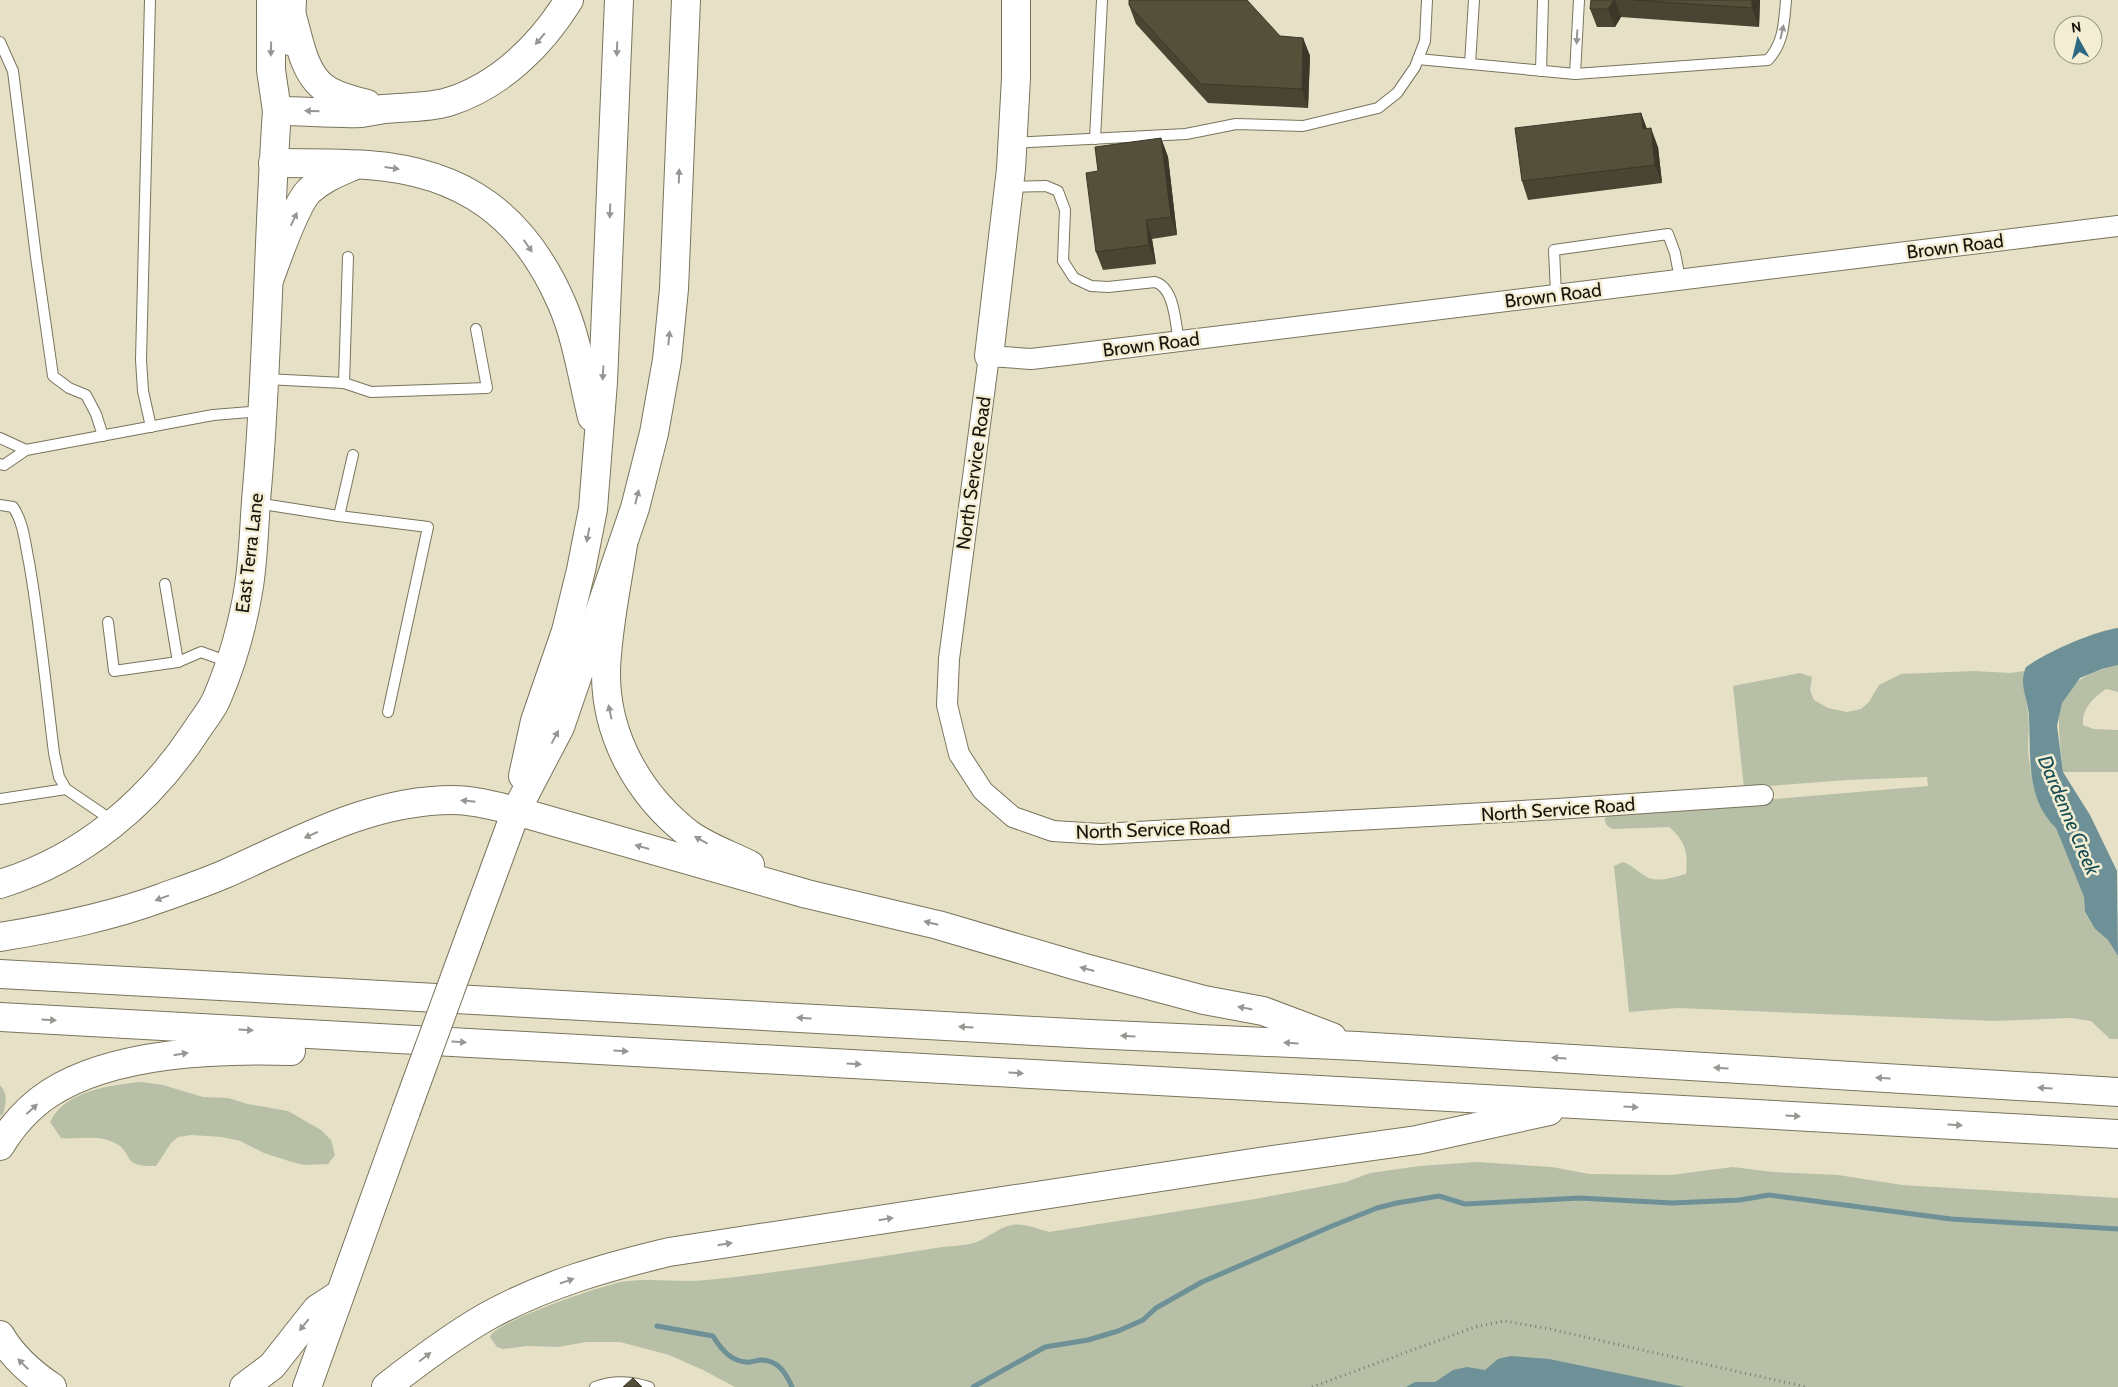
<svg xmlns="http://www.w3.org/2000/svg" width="2118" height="1387" viewBox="0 0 2118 1387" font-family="Cabin,sans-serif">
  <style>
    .green { fill: #b7bfa7 }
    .water { fill: #6d9197 }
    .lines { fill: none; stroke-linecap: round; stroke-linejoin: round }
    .stream { stroke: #6d9197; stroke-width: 5 }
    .lane-casing { stroke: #79745d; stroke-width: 12 }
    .street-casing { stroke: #79745d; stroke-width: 22 }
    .secondary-casing { stroke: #79745d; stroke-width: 30 }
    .primary-casing { stroke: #79745d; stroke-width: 30 }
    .highway-casing { stroke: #79745d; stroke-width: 30 }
    .path { stroke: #7f7c6a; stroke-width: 3; stroke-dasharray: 1 4; stroke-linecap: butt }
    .lane { stroke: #fff; stroke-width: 10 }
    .street { stroke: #fff; stroke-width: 20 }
    .secondary { stroke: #fff; stroke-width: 28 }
    .primary { stroke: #fff; stroke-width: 28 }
    .highway { stroke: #fff; stroke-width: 28 }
    .primary-bridge-casing { stroke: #79745d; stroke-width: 30; stroke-linecap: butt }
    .primary-bridge { stroke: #fff; stroke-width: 28 }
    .wall { fill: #494532 }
    .shaded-wall { fill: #3c3829 }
    .building { fill: #55503a; stroke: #3c3829 }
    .oneway { fill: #979692 }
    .labels { text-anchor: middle; stroke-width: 5; stroke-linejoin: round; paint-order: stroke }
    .street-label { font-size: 19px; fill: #17150c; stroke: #f3eed3 }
    .water-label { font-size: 20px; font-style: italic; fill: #174d54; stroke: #f3eed3 }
  </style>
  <rect width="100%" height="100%" fill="#e6e1c6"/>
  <g class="green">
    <path d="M2118,665V692L2106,689C2094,698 2082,707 2083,725L2094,729L2118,730V772H2063C2057,712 2048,682 2118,665Z"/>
    <path d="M1974,671L2010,673L2024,671C2022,686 2027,699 2028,714C2030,724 2028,734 2028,745C2029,772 2035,808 2056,827L2084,897L2085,913L2095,929L2108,940L2118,956V1039H2110L2091,1021L2071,1018L1995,1021L1677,1008L1629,1012L1614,866L1623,862C1633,866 1638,872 1647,877C1657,883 1675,877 1686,874C1688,853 1686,841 1669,827L1613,829C1607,827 1605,824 1605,818L1609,813L1928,786L1927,777L1847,780L1744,788L1733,686L1800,673L1812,677L1810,690L1814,700L1828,708L1847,712L1861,709L1869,702L1879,685L1901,674Z"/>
    <path d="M141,1082L163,1085L203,1097L228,1098L248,1104L288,1111L321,1130L331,1140L335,1155L328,1164L304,1165L292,1162L264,1153L240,1141L222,1137L191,1135L178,1137L171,1143L156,1166C119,1167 135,1153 115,1143C96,1134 81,1140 61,1138L50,1122C65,1091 110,1085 141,1082Z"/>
    <path d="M0,1085C8,1093 6,1104 3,1114L0,1116Z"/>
    <path d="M1477,1162L1552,1167L1589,1174L1671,1175L1733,1167L1773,1172L1838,1175L1902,1185L2118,1198V1387H735L703,1370L669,1355L620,1342H586L558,1347L527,1346L503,1349L497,1347L490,1337C494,1322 601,1286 621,1282C649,1277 678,1283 707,1280C784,1272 860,1260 936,1248C949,1246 962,1246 974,1243C987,1239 999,1227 1012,1225C1023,1223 1038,1229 1049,1232L1255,1199L1346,1182L1370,1173L1420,1166Z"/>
  </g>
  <g class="water">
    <path d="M2118,628V665L2102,669L2080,678L2062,703L2057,726L2063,772L2090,815L2117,871L2118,956L2108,940L2095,929L2085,912L2084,897L2056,828C2025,798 2031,755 2029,716C2028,699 2018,683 2026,667C2047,652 2092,632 2118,628Z"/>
    <polygon points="1511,1356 1549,1359 1685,1387 1406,1387 1415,1382 1435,1382 1453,1370 1467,1367 1485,1370 1498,1359"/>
  </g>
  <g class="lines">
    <g class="stream">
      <path d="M657,1326L713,1336C720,1348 730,1361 746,1362C751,1363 756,1360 761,1360C778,1360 786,1373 792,1387"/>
      <polyline points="973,1387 1045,1347 1088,1340 1118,1331 1143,1320 1156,1308 1202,1282 1332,1226 1377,1208 1397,1203 1439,1196 1465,1204 1579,1198 1672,1203 1740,1200 1769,1195 1951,1219 2118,1229"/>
    </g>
    <defs>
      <g id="lane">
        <polyline points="150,0 141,360 143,391 151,427"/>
        <polyline points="0,42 13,71 36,257 53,376 69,388 86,395 96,414 103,436"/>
        <path d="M1418,59L1575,74L1768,60C1784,43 1784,22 1786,0"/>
        <polyline points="1470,64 1474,0"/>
        <polyline points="1541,71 1543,0"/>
        <polyline points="1575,74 1579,0"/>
        <polyline points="1095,139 1102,0"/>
        <polyline points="1013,143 1186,134 1236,124 1303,126 1378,108 1397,93 1415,67 1425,41 1427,0"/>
        <path d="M1010,187L1046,186L1058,191L1065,210L1063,261L1074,278L1091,286L1108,287L1155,282C1175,288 1175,323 1179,341"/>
        <polyline points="1556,294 1554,250 1668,234 1675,253 1680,279"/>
        <polyline points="266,379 344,383 371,392 487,388 476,329"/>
        <polyline points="344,383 348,257"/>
        <polyline points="0,438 26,450"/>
        <polyline points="0,464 4,465 26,450 213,415 261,411"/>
        <polyline points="256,503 339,516 353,455"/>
        <path d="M0,505L13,507C24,523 25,544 29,562C40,625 46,689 54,753L59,777L66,789L113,821"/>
        <polyline points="339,516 428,527 388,712"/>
        <polyline points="165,584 178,662"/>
        <polyline points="108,622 114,671 178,662 201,652 229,662"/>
        <polyline points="0,799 66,789"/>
        <path d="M595,1387C613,1380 631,1381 649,1387"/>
      </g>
      <polyline id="street" points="1763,795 1557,809 1101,834 1053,831 1013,817 983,791 959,754 947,705 949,659 989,356 1031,359 1066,355 2118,226"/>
      <g id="secondary">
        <polyline points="290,41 292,0"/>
        <polyline points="989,356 1011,169 1016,78 1016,0"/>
        <path d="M0,884C82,859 149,803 196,731C203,720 212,710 217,698C232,663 243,624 249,586C254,554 254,521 257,489C268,363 268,237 277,111L271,70V0"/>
      </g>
      <g id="primary">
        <path d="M292,16C299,39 303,71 323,87C335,97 353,100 367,104"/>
        <path d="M277,111C304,111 333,114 361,113C369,112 376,110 384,109C405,107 427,108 448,102C500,86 541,45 569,0"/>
        <path d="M273,163C305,163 337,163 368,165C464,172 524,216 562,304C577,338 583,381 592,417"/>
        <path d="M269,280C277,259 295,205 309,191C322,179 337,173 353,166"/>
        <polyline points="523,776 535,721 566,631 581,570 593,509 603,382 619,0"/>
        <polyline points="470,936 516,811 560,727 635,508 654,433 667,360 674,289 686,0"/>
        <polyline points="307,1387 406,1111"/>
      </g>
      <g id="highway">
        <path d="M623,544C617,585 607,630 606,671C605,736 639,795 689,834C707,847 730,855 750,865"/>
        <path d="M0,937C54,928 110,917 161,898C183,890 204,883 225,874C299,841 370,800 453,800C474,800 495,806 516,811L807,894L938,925L1081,967L1204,1000L1263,1011L1332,1037"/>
        <polyline points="0,974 1090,1034 1357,1046 2118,1092"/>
        <polyline points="0,1017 2118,1134"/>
        <path d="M0,1146C12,1126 30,1106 50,1093C114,1052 216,1049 291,1051"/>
        <path d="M0,1335C13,1357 31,1373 52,1387"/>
        <polyline points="244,1387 272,1366 317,1309 340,1294"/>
        <path d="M386,1387C418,1362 451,1337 486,1317C543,1285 606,1267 669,1252L1259,1162L1417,1140L1549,1111"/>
      </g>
    </defs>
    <use href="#lane" class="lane-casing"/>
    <use href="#street" class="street-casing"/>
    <use href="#secondary" class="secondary-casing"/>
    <use href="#primary" class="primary-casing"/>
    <use href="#highway" class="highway-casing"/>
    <polyline class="path" points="1312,1387 1475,1327 1504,1321 1545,1328 1806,1387"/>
    <use href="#lane" class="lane"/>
    <use href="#street" class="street"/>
    <use href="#secondary" class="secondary"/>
    <use href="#primary" class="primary"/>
    <use href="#highway" class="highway"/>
    <defs>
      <polyline id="primary-bridge" points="406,1111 470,936"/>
    </defs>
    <use href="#primary-bridge" class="primary-bridge-casing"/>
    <use href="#primary-bridge" class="primary-bridge"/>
  </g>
  <g class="wall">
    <polygon points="1591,0 1760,0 1759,27 1621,17 1615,27 1597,27 1590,9"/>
    <polygon points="1129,5 1280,36 1303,38 1310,56 1308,108 1208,103 1136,24"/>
    <polygon points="1641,113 1647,129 1658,147 1662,183 1528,200 1522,181"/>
    <polygon points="1161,138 1168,157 1177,235 1152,239 1156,264 1103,270 1096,252 1098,171"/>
  </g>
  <g class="shaded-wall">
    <polygon points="1614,0 1615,0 1621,17 1615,27 1608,9"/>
    <polygon points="1752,0 1760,0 1759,27 1752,8"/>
    <polygon points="1303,38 1310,56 1308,108 1302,89"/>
    <polygon points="1641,113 1648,132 1643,129"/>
    <polygon points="1651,128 1658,147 1662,183 1655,165"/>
    <polygon points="1161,138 1168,157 1177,235 1171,217"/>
    <polygon points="1146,220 1152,239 1156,264 1149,245"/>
  </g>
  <g class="building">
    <polygon points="1129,0 1247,0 1280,36 1303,38 1302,89 1201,84 1129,5"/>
    <polygon points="1591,0 1614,0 1608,9 1590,9"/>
    <polygon points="1634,0 1752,0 1752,8"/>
    <polygon points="1641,113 1643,129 1651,128 1655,165 1522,181 1515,128"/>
    <polygon points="1161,138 1171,217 1146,220 1149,245 1096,252 1086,173 1098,171 1095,147"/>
    <polygon points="633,1378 642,1387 623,1387"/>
  </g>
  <defs><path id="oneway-solid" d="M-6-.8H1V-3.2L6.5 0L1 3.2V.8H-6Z" transform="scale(1.25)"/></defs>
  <g class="oneway">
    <use href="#oneway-solid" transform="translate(1782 32) rotate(-77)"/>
    <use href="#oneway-solid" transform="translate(1577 37) rotate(93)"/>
    <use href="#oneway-solid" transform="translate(540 39) rotate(130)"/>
    <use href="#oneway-solid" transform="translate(271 49) rotate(91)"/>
    <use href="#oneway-solid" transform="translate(617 49) rotate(92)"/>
    <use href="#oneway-solid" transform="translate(312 111) rotate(-179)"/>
    <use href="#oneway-solid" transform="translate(392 168) rotate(8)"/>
    <use href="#oneway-solid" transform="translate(679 176) rotate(-88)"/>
    <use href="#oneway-solid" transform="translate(610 211) rotate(92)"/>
    <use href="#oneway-solid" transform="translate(294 219) rotate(-65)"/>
    <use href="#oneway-solid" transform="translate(528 246) rotate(55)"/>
    <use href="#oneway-solid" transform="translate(669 338) rotate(-84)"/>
    <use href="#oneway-solid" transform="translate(603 373) rotate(93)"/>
    <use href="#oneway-solid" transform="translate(637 497) rotate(-76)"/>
    <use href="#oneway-solid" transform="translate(588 535) rotate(101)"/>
    <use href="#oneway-solid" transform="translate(610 712) rotate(-102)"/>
    <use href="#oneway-solid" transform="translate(555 737) rotate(-62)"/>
    <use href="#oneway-solid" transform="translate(468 801) rotate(-174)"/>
    <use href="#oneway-solid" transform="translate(311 835) rotate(156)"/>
    <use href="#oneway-solid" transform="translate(701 840) rotate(-151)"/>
    <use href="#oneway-solid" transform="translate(642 847) rotate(-164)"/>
    <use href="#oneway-solid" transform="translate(162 898) rotate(160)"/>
    <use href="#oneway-solid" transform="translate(931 923) rotate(-166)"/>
    <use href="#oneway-solid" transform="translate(1087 969) rotate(-165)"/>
    <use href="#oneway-solid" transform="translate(1245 1008) rotate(-169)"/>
    <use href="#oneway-solid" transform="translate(804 1018) rotate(-177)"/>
    <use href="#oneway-solid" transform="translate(49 1020) rotate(3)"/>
    <use href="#oneway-solid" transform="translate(966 1027) rotate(-177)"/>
    <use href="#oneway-solid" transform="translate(246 1030) rotate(3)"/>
    <use href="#oneway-solid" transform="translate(1128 1036) rotate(-177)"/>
    <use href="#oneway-solid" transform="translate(459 1042) rotate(3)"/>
    <use href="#oneway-solid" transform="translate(1291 1043) rotate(-177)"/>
    <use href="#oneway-solid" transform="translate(621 1051) rotate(3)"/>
    <use href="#oneway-solid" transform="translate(181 1054) rotate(-9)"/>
    <use href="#oneway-solid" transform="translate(1559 1058) rotate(-177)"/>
    <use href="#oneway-solid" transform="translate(854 1064) rotate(3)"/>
    <use href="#oneway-solid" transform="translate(1721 1068) rotate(-177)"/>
    <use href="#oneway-solid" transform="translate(1016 1073) rotate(3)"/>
    <use href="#oneway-solid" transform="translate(1883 1078) rotate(-177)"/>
    <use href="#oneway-solid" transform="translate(2045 1088) rotate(-177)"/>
    <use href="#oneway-solid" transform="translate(1631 1107) rotate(3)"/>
    <use href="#oneway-solid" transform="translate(32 1109) rotate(-42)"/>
    <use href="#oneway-solid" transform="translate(1793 1116) rotate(3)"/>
    <use href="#oneway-solid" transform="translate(1955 1125) rotate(3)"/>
    <use href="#oneway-solid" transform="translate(886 1219) rotate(-9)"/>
    <use href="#oneway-solid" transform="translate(725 1244) rotate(-9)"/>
    <use href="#oneway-solid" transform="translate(567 1281) rotate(-19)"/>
    <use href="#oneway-solid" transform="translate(304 1325) rotate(129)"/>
    <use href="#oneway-solid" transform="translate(425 1357) rotate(-37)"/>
    <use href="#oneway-solid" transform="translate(23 1364) rotate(-135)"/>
  </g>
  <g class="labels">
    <g class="street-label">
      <text transform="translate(1955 246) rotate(-7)" y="7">Brown Road</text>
      <text transform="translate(1553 295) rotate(-7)" y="7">Brown Road</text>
      <text transform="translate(1151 344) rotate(-7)" y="7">Brown Road</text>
      <text transform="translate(973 473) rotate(-82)" y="7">North Service Road</text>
      <text transform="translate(249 553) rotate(-83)" y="7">East Terra Lane</text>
      <text transform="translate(1558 809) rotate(-4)" y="7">North Service Road</text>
      <text transform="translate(1153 829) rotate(-2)" y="7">North Service Road</text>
    </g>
    <g class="water-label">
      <text transform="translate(2069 815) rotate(67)" y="7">Dardenne Creek</text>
    </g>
  </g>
  <g transform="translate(2078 40) rotate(352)"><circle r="24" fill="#f3eed3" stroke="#9b9783"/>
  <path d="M0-4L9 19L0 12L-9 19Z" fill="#2e6881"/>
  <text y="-8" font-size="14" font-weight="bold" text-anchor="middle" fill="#17150c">N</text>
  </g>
</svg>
